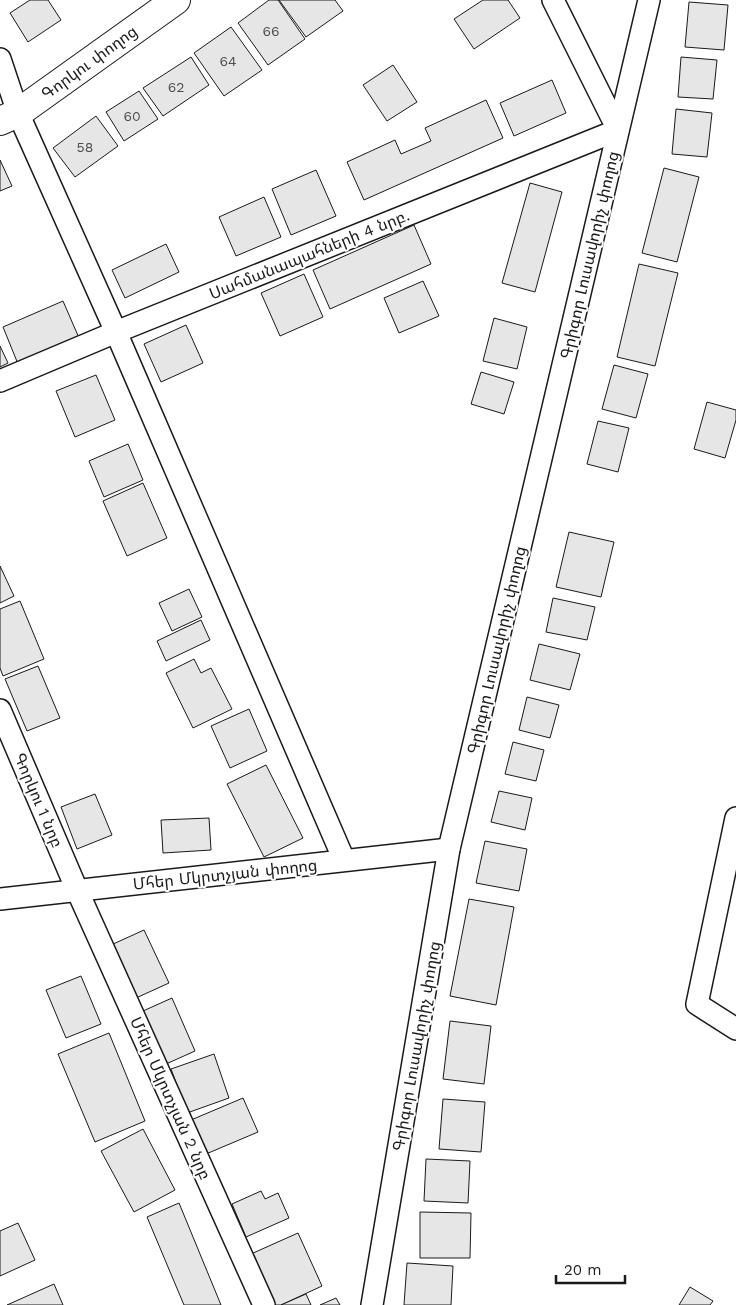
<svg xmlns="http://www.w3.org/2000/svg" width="736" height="1305" viewBox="0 0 736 1305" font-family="'Work Sans','Noto Sans Armenian',sans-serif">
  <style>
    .building { fill: #e6e6e6; stroke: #1a1a1a }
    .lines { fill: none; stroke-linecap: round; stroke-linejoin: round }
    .street-casing { stroke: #1a1a1a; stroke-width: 24 }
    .secondary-casing { stroke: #1a1a1a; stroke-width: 30 }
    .street { stroke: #fff; stroke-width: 21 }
    .secondary { stroke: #fff; stroke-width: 28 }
    .labels { text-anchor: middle; stroke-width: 4; stroke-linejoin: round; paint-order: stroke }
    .number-label { font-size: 14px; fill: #4d4d4d }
    .street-label { font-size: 16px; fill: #1a1a1a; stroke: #fff }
  </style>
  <rect width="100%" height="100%" fill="#fff"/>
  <g class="building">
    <polygon points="30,0 48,0 61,20 28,42 10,13"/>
    <polygon points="269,0 278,0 305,39 268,65 238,23"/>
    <polygon points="279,0 335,0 343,11 306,37"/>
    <polygon points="483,0 508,0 520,18 474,49 454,19"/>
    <polygon points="689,2 728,5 724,50 685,47"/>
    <polygon points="231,27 262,70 224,96 194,53"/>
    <polygon points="191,57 209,85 163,116 143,88"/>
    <polygon points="681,57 717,60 713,99 678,97"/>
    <polygon points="393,65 417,102 387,121 363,85"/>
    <polygon points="552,80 566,113 514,136 500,103"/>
    <polygon points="139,91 158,119 124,141 106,112"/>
    <polygon points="486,100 503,138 364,200 347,162 395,140 401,154 431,141 425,128"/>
    <polygon points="676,109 712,113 707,157 672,154"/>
    <polygon points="96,116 118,146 75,177 53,148"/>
    <polygon points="0,160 12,186 0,191"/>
    <polygon points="664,168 699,177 677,262 642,253"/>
    <polygon points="316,170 336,216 291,235 272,189"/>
    <polygon points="530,183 562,192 535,292 502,283"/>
    <polygon points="264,197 281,237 236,256 219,217"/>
    <polygon points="414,225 431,264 330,309 313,270"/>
    <polygon points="166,244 179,272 125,298 112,270"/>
    <polygon points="639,264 678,273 655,366 617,357"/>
    <polygon points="304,274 323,317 280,336 261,293"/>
    <polygon points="423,281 439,316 399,333 384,298"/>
    <polygon points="63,301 79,338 18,364 3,327"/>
    <polygon points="494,318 527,327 517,369 483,361"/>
    <polygon points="186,325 203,363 161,382 144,344"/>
    <polygon points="0,346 8,363 0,367"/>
    <polygon points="614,365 648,374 636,418 602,409"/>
    <polygon points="481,372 514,382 504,414 471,404"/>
    <polygon points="96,375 115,420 75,437 56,391"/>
    <polygon points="707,402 736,410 736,420 725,458 694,449"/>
    <polygon points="598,421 629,428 618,472 587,464"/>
    <polygon points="128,444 143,480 104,497 89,461"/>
    <polygon points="143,483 167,538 127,556 103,501"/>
    <polygon points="569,532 614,542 601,597 556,587"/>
    <polygon points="0,566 14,596 0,603"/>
    <polygon points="189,589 202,617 172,631 159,603"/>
    <polygon points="553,598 595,607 587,640 546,632"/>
    <polygon points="20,601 44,659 3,676 0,668 0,609"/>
    <polygon points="201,620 210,640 166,661 157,641"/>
    <polygon points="539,644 580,654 570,690 530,680"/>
    <polygon points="194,659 201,673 211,668 232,709 193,728 166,673"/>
    <polygon points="38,666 60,718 27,731 5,679"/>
    <polygon points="527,697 559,705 550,738 519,730"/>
    <polygon points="249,709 267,751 230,768 211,726"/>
    <polygon points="513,742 544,750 536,781 505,774"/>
    <polygon points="266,765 303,838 264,857 227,784"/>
    <polygon points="499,791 532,798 525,830 491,822"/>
    <polygon points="95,794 112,835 77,849 61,807"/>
    <polygon points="209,818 211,850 163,853 161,820"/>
    <polygon points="485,841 527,849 519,891 476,883"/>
    <polygon points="469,899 514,907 496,1005 450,996"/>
    <polygon points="144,930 169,983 136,998 111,945"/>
    <polygon points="81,976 101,1024 66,1038 46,990"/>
    <polygon points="172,998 195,1051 166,1064 143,1011"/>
    <polygon points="450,1021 491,1026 484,1084 443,1079"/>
    <polygon points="109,1033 145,1121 95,1142 58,1054"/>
    <polygon points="214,1054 229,1098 187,1113 171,1069"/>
    <polygon points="243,1098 258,1132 206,1154 191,1120"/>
    <polygon points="443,1099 485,1102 481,1152 439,1149"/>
    <polygon points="143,1129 175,1190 134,1212 101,1151"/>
    <polygon points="426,1159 470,1161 468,1203 424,1201"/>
    <polygon points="261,1191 265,1199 278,1193 289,1218 246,1237 232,1204"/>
    <polygon points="179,1203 221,1305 184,1305 147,1217"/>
    <polygon points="420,1212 471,1213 470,1258 420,1258"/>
    <polygon points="18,1223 35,1260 0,1276 0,1231"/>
    <polygon points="298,1233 322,1286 281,1305 275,1305 251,1254"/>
    <polygon points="407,1263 453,1266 451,1305 404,1305"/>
    <polygon points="54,1284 63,1305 7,1305"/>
    <polygon points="690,1287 713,1301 710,1305 679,1305"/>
    <polygon points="306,1294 311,1305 281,1305"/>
    <polygon points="336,1298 340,1305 320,1305"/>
  </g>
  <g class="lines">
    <defs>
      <g id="street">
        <polyline points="0,59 18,113 116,332 344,860"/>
        <polyline points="0,381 116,332 618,130 553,0"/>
        <polyline points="0,710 77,890 264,1305"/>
        <polyline points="736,818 697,1004 736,1029"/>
        <polyline points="0,899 449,849"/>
        <polyline points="372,1305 449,849 649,0"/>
      </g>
      <polyline id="secondary" points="0,121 18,113 176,0"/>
    </defs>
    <use href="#street" class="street-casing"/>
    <use href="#secondary" class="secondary-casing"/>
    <use href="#street" class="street"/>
    <use href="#secondary" class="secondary"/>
  </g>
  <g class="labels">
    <g class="number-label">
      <text x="271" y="36">66</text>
      <text x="228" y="66">64</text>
      <text x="176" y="92">62</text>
      <text x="132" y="121">60</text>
      <text x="85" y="152">58</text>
    </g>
    <g class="street-label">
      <text transform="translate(89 62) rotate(-36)" y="6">Գորկու փողոց</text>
      <text transform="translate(309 254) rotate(-22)" y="6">Սահմանապահների 4 նրբ.</text>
      <text transform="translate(589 255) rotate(-77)" y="6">Գրիգոր Լուսավորիչ փողոց</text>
      <text transform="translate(496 650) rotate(-77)" y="6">Գրիգոր Լուսավորիչ փողոց</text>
      <text transform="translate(39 800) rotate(67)" y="6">Գորկու 1 նրբ</text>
      <text transform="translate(225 874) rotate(-6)" y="6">Մհեր Մկրտչյան փողոց</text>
      <text transform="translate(416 1046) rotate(-80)" y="6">Գրիգոր Լուսավորիչ փողոց</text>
      <text transform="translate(171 1098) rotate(66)" y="6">Մհեր Մկրտչյան 2 նրբ</text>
    </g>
  </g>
  <path d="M556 1275v8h69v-8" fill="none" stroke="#1a1a1a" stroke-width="2.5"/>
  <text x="564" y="1275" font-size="15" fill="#1a1a1a" stroke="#ffffff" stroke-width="4" paint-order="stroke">20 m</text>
</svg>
